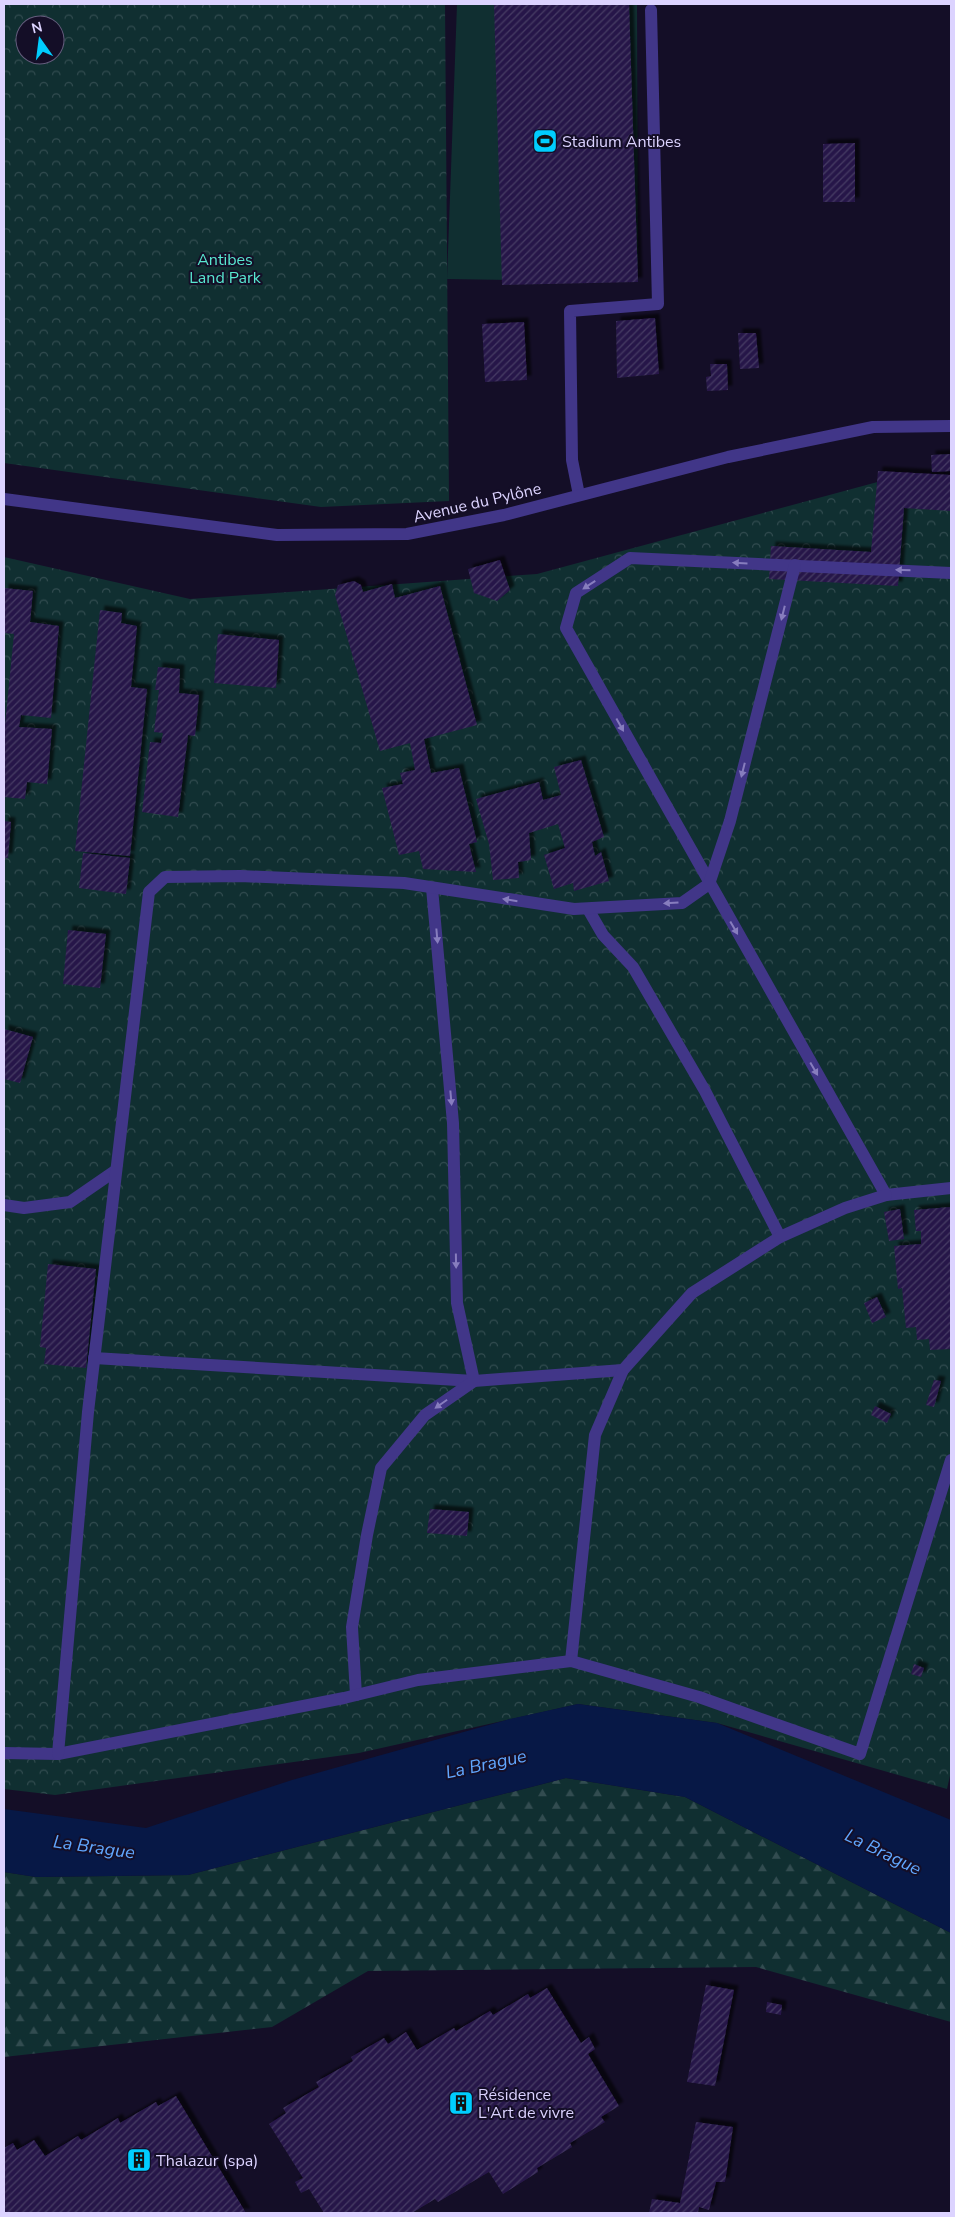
<svg xmlns="http://www.w3.org/2000/svg" width="955" height="2217" viewBox="0 0 955 2217" font-family="'Nunito Sans',sans-serif">
  <style>
    .forest { fill: url(#forest-firs) }
    .park { fill: url(#park-crowns); fill-rule: evenodd }
    .garden { fill: #102f31 }
    .water { fill: #071846 }
    .building { fill: url(#building-hatch); filter: url(#shadow) }
    .lines { fill: none; stroke-linecap: round; stroke-linejoin: round }
    .lane { stroke: #413688; stroke-width: 12 }
    .street { stroke: #413688; stroke-width: 12 }
    .oneway { fill: #877dbe }
    .labels { text-anchor: middle; stroke-width: 4; stroke-linejoin: round; paint-order: stroke }
    .poi-label { font-size: 16px; fill: #dcd3ff; stroke: #140e27; text-anchor: start }
    .park-label { font-size: 16px; fill: #58e7d0; stroke: #140e27 }
    .street-label { font-size: 16px; fill: #dcd3ff; stroke: #140e27 }
    .water-label { font-size: 18px; font-style: italic; fill: #61a7ff; stroke: #140e27 }
  </style>
  <defs>
    <pattern id="forest-firs" width="22" height="20" patternUnits="userSpaceOnUse" patternTransform="scale(1.25)"><rect width="22" height="20" fill="#102f31"/><path d="M5 1l3.5 6h-7zM16 11l3.5 6h-7z" fill="#324c50"/></pattern>
    <pattern id="park-crowns" width="20" height="18" patternUnits="userSpaceOnUse" patternTransform="scale(1.25)"><rect width="20" height="18" fill="#102f31"/><path d="M2 6a3 3 0 1 1 6 0M12 15a3 3 0 1 1 6 0" fill="none" stroke="#324c50"/></pattern>
    <pattern id="building-hatch" width="6" height="6" patternUnits="userSpaceOnUse" patternTransform="scale(1.25)"><rect width="6" height="6" fill="#271949"/><path d="M-1 1l2-2M0 6l6-6M5 7l2-2" fill="none" stroke="#463a64"/></pattern>
    <filter id="shadow"><feDropShadow dx="4.5" dy="-4.5" stdDeviation="1" flood-color="#0009"/></filter>
  </defs>
  <rect width="100%" height="100%" fill="#140e27"/>
  <polygon class="forest" points="566,1778 685,1797 951,1933 951,2022 756,1967 368,1971 272,2027 4,2057 4,1872 36,1877 188,1875"/>
  <g class="park">
    <path d="M4,4H445L449,501L321,507L4,463ZM25,25H55V55H25Z"/>
    <polygon points="896,477 951,480 951,1771 947,1789 717,1723 578,1704 359,1753 55,1795 4,1789 4,557 190,599 537,574"/>
  </g>
  <polygon class="garden" points="457,4 637,4 638,282 447,279"/>
  <polygon class="water" points="578,1704 717,1723 951,1820 951,1933 685,1797 566,1778 188,1875 36,1877 4,1872 4,1809 146,1828 292,1780 510,1719"/>
  <g class="building">
    <polygon points="494,4 629,4 638,282 502,285"/>
    <polygon points="855,143 855,202 823,202 823,144"/>
    <polygon points="655,318 659,374 617,378 616,321"/>
    <polygon points="524,322 527,380 485,382 482,324"/>
    <polygon points="738,333 756,333 759,368 740,369"/>
    <polygon points="710,364 727,364 728,390 707,391 706,377 711,376"/>
    <polygon points="951,454 951,471 932,472 931,455"/>
    <polygon points="878,471 951,475 951,511 904,508 898,586 769,579 771,546 871,552"/>
    <polygon points="500,560 510,590 497,601 474,593 468,569"/>
    <polygon points="354,581 361,585 363,592 392,584 395,598 440,586 477,725 424,739 431,773 459,768 477,842 469,844 476,872 423,869 419,851 399,855 382,788 403,784 400,773 415,770 410,743 380,751 335,595 338,585"/>
    <polygon points="4,588 33,591 30,622 59,626 51,718 21,715 19,727 52,729 47,784 27,782 25,799 4,797 4,734 14,634 4,633"/>
    <polygon points="100,610 122,613 121,623 137,626 131,687 147,689 130,856 75,851"/>
    <polygon points="218,634 279,640 276,688 214,683"/>
    <polygon points="158,667 180,669 179,693 199,695 195,736 188,735 178,817 142,812 150,742 161,743 163,733 154,732 159,690 155,690"/>
    <polygon points="581,760 604,837 592,842 595,856 601,852 609,881 574,891 573,883 554,889 544,855 565,848 558,824 529,833 531,860 518,862 519,878 493,880 489,844 476,799 539,782 543,800 561,795 554,767"/>
    <polygon points="4,821 11,822 8,858 4,858"/>
    <polygon points="83,853 130,858 126,894 79,888"/>
    <polygon points="68,930 106,934 100,988 63,984"/>
    <polygon points="4,1029 33,1037 20,1083 4,1079"/>
    <polygon points="951,1207 951,1349 930,1350 929,1339 917,1340 916,1327 906,1328 902,1288 898,1289 894,1246 921,1244 921,1231 916,1231 914,1210"/>
    <polygon points="900,1209 904,1239 889,1241 884,1212"/>
    <polygon points="48,1264 96,1269 86,1368 44,1364 46,1348 40,1347"/>
    <polygon points="877,1297 886,1317 872,1323 864,1303"/>
    <polygon points="934,1380 941,1381 934,1407 926,1405"/>
    <polygon points="875,1406 891,1414 887,1423 871,1415"/>
    <polygon points="430,1509 469,1512 467,1536 427,1533"/>
    <polygon points="914,1664 924,1668 921,1677 911,1674"/>
    <polygon points="706,1985 734,1990 715,2086 687,2082"/>
    <polygon points="547,1988 581,2043 589,2037 595,2049 588,2054 619,2106 601,2117 605,2122 570,2143 572,2147 537,2168 538,2172 503,2194 489,2172 438,2202 435,2199 412,2213 324,2213 309,2189 301,2193 295,2182 303,2178 269,2124 286,2113 283,2108 319,2087 316,2082 353,2061 351,2057 384,2038 388,2044 406,2032 417,2050 454,2028 456,2031 490,2011 493,2015 528,1994 530,1998"/>
    <polygon points="767,2002 782,2005 781,2015 766,2012"/>
    <polygon points="176,2096 246,2213 4,2213 4,2148 13,2143 17,2150 34,2140 45,2156 78,2136 81,2140 118,2118 120,2123 156,2102 158,2106"/>
    <polygon points="696,2122 733,2127 725,2182 716,2182 709,2210 699,2207 698,2213 649,2213 652,2199 680,2203"/>
  </g>
  <g class="lines">
    <g class="lane">
      <polyline points="579,495 572,460 570,311 658,304 651,10"/>
      <polyline points="951,573 630,558 576,593 566,628 886,1195 951,1188"/>
      <polyline points="588,909 603,935 633,967 705,1091 780,1237"/>
      <polyline points="4,1205 24,1208 70,1202 115,1171"/>
      <polyline points="94,1358 474,1381 623,1370"/>
      <polyline points="571,1661 595,1435 623,1370 692,1293 780,1237 845,1208 886,1195"/>
      <polyline points="356,1695 352,1627 367,1535 381,1468 425,1415 474,1381 457,1303 453,1123 432,888"/>
      <polyline points="4,1753 58,1754 344,1698 418,1680 571,1661 699,1697 860,1754 951,1460"/>
      <polyline points="58,1754 88,1412 149,892 165,877 240,876 404,883 574,909 682,903 709,884 730,821 795,565"/>
    </g>
    <polyline class="street" points="4,499 277,535 407,534 504,515 728,457 873,427 951,426"/>
  </g>
  <defs><path id="oneway-solid" d="M-6-.8H1V-3.2L6.5 0L1 3.2V.8H-6Z" transform="scale(1.25)"/></defs>
  <g class="oneway">
    <use href="#oneway-solid" transform="translate(740 563) rotate(-177)"/>
    <use href="#oneway-solid" transform="translate(903 570) rotate(-178)"/>
    <use href="#oneway-solid" transform="translate(589 585) rotate(147)"/>
    <use href="#oneway-solid" transform="translate(783 613) rotate(104)"/>
    <use href="#oneway-solid" transform="translate(620 725) rotate(61)"/>
    <use href="#oneway-solid" transform="translate(743 770) rotate(104)"/>
    <use href="#oneway-solid" transform="translate(510 900) rotate(-171)"/>
    <use href="#oneway-solid" transform="translate(671 903) rotate(176)"/>
    <use href="#oneway-solid" transform="translate(734 928) rotate(60)"/>
    <use href="#oneway-solid" transform="translate(437 936) rotate(85)"/>
    <use href="#oneway-solid" transform="translate(814 1069) rotate(60)"/>
    <use href="#oneway-solid" transform="translate(451 1098) rotate(85)"/>
    <use href="#oneway-solid" transform="translate(456 1261) rotate(89)"/>
    <use href="#oneway-solid" transform="translate(441 1404) rotate(145)"/>
  </g>
  <defs>
    <symbol id="stadium-square" viewBox="-11 -11 22 22"><rect x="-9" y="-9" width="18" height="18" rx="4" fill="#00cdfe" stroke="#140e27"/><path d="M0-5a6.5 5 0 1 0 0 10a6.5 5 0 1 0 0-10ZM-3.5-1.8h7v3.6h-7Z" fill="#111"/></symbol>
    <symbol id="building-square" viewBox="-11 -11 22 22"><rect x="-9" y="-9" width="18" height="18" rx="4" fill="#00cdfe" stroke="#140e27"/><path d="M-4-6H4V6H1V3H-1V6H-4ZM-2.5-4.3h1.7v1.8h-1.7ZM.8-4.3h1.7v1.8H.8ZM-2.5-1h1.7V.8h-1.7ZM.8-1h1.7V.8H.8Z" fill="#111"/></symbol>
  </defs>
  <g fill-rule="evenodd">
    <use href="#stadium-square" x="531" y="127" width="28" height="28"/>
    <use href="#building-square" x="447" y="2089" width="28" height="28"/>
    <use href="#building-square" x="125" y="2146" width="28" height="28"/>
  </g>
  <g class="labels">
    <g class="poi-label">
      <text x="562" y="147">Stadium Antibes</text>
      <text x="478" y="2100">Résidence<tspan x="478" dy="18">L'Art de vivre</tspan></text>
      <text x="156" y="2166">Thalazur (spa)</text>
    </g>
    <g class="park-label">
      <text x="225" y="265">Antibes<tspan x="225" dy="18">Land Park</tspan></text>
    </g>
    <g class="street-label">
      <text transform="translate(477 502) rotate(-13)" y="6">Avenue du Pylône</text>
    </g>
    <g class="water-label">
      <text transform="translate(486 1764) rotate(-12)" y="6">La Brague</text>
      <text transform="translate(94 1847) rotate(8)" y="6">La Brague</text>
      <text transform="translate(883 1852) rotate(26)" y="6">La Brague</text>
    </g>
  </g>
  <rect width="955" height="2217" fill="none" stroke="#dcd3ff" stroke-width="10"/>
  <g transform="translate(40 40) rotate(346)"><circle r="24" fill="#140e27" stroke="#645d7d"/>
  <path d="M0-4L9 19L0 12L-9 19Z" fill="#00cdfe"/>
  <text y="-8" font-size="14" font-weight="bold" text-anchor="middle" fill="#dcd3ff">N</text>
  </g>
</svg>
